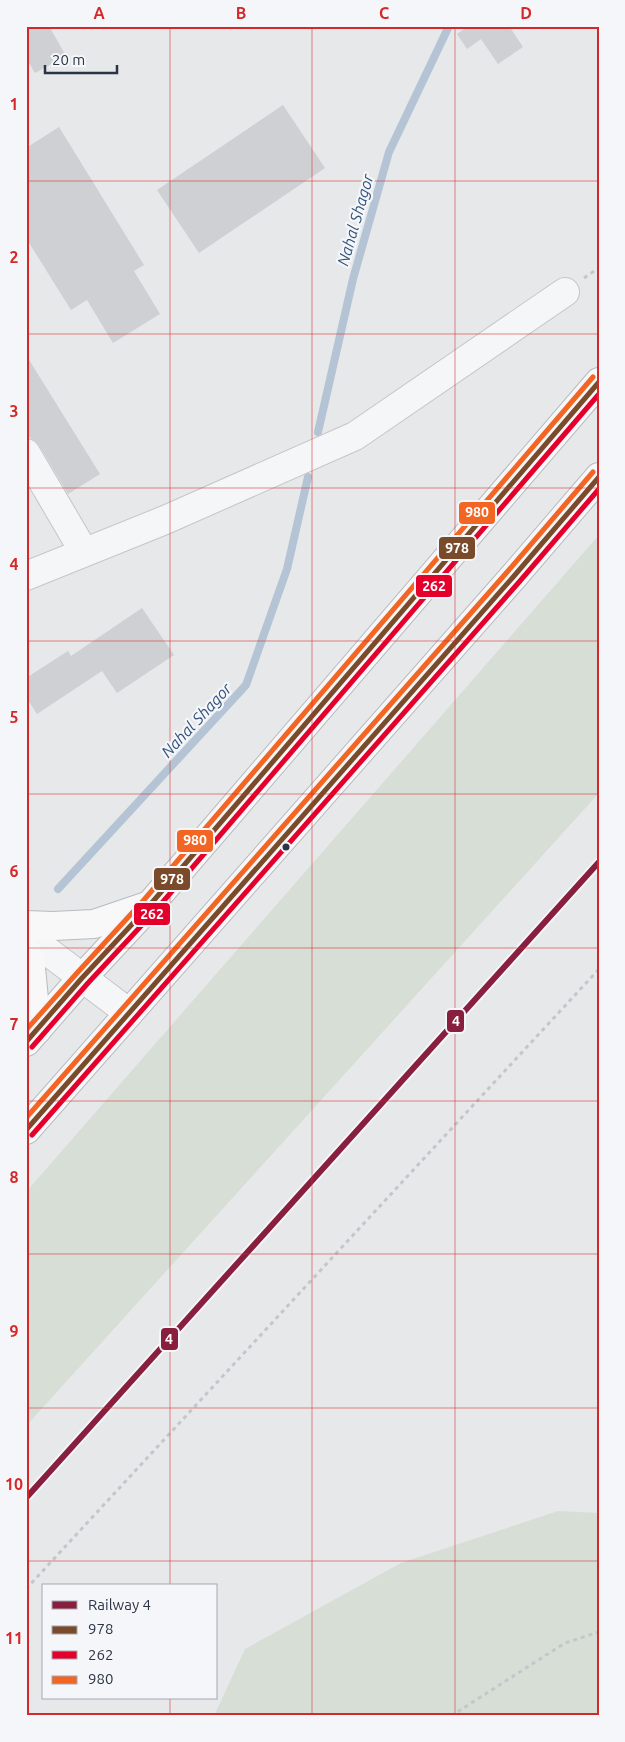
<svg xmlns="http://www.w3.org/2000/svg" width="625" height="1742" viewBox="0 0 625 1742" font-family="Ubuntu,sans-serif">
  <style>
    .green { fill: #d6ded6 }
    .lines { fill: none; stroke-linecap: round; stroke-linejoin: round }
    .stream { stroke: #b4c4d5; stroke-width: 8 }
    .building { fill: #ced0d3 }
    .minor-casing { stroke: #c4c6c8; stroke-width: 30 }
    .highway-casing { stroke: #b8bbbf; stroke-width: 30 }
    .path { stroke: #c5c6ca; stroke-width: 3; stroke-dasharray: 4 4; stroke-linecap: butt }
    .minor { stroke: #f5f6f7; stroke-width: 28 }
    .highway { stroke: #f8f8f8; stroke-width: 28 }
    .bus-1-casing { stroke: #f4f6f9; stroke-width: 9 }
    .bus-2-casing { stroke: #f4f6f9; stroke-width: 9 }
    .bus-3-casing { stroke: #f4f6f9; stroke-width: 9 }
    .bus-1 { stroke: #7a4b2a; stroke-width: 5 }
    .bus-2 { stroke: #e4002b; stroke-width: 5 }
    .bus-3 { stroke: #f26522; stroke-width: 5 }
    .rail-1-casing { stroke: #f4f6f9; stroke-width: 10 }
    .rail-1 { stroke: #891f3e; stroke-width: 6 }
    .grid { fill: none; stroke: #d62828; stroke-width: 1; stroke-opacity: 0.55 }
    .bus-dot { fill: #2b3445; stroke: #f4f6f9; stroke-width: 2 }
    .labels { text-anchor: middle; stroke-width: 4.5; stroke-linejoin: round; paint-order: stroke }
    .water-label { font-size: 16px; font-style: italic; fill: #34527a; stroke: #f4f6f9 }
    .line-badge { stroke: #f4f6f9; stroke-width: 2 }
    .badge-label { font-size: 14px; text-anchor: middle; font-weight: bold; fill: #fff }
    .neatline { fill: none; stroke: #d62828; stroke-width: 2 }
    .grid-label { font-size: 16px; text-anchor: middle; font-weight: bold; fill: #d62828 }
  </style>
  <rect width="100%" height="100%" fill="#e6e8ea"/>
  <g class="green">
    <polygon points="599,535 599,793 26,1426 26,1192"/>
    <polygon points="558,1511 599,1513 599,1716 214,1716 245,1649 401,1563"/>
  </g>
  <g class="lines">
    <g class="stream">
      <polyline points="318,432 353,279 389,152 449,26"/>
      <polyline points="58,889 246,685 287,569 308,477"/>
    </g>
  </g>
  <g class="building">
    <polygon points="26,26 49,26 66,56 35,73 26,58"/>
    <polygon points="468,26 509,26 523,47 498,64 481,39 467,49 457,34"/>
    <polygon points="283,105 325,168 199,253 157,190"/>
    <polygon points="59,127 144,265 134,271 160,314 113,343 87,300 71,310 26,238 26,148"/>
    <polygon points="26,355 100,474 68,494 39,445 34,440 30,438 26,432"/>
    <polygon points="142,608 174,655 117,693 102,671 37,714 26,697 26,678 68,651 71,656"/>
  </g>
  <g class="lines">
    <defs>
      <g id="minor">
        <polyline points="26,453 84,552"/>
        <polyline points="26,576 165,520 355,436 565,292"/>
        <polyline points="26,935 129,1013"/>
      </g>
      <g id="highway">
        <polyline points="26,925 53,926 94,924 147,906"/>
        <polyline points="26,951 30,958 37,1030"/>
        <polyline points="26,1042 82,978 149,906 599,382"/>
        <polyline points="26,1130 514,576 599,477"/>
      </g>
    </defs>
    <use href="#minor" class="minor-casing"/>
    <use href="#highway" class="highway-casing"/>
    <g class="path">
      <polyline points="584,278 599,268"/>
      <polyline points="26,1589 599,969"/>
      <polyline points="451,1716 565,1643 599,1632"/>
    </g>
    <use href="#minor" class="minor"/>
    <use href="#highway" class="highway"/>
    <defs>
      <g id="bus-1">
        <polyline points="26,1042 82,978 149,906 599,382"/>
        <polyline points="26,1130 514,576 599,477"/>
      </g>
      <g id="bus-2">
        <polyline points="32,1047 88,983 155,911 599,394"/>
        <polyline points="32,1135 520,581 599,489"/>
      </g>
      <g id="bus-3">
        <polyline points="26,1030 77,973 143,901 593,377"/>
        <polyline points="26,1118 508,571 593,472"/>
      </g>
    </defs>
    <use href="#bus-1" class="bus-1-casing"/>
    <use href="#bus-2" class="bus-2-casing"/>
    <use href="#bus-3" class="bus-3-casing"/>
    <use href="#bus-1" class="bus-1"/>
    <use href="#bus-2" class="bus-2"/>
    <use href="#bus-3" class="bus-3"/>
    <defs>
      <polyline id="rail-1" points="26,1498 599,862"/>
    </defs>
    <use href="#rail-1" class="rail-1-casing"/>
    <use href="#rail-1" class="rail-1"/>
  </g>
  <path class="grid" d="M170,26V1586M312,26V1716M455,26V1716M26,181H599M26,334H599M26,488H599M26,641H599M26,794H599M26,948H599M26,1101H599M26,1254H599M26,1408H599M26,1561H599M170,1698V1716"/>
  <circle class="bus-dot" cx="286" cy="847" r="4.5"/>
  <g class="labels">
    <g class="water-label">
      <text transform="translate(355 220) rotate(-74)" y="6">Nahal Shagor</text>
      <text transform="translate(196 720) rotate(-47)" y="6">Nahal Shagor</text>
    </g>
  </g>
  <g class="line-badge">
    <rect x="458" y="501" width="38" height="24" rx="5" fill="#f26522"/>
    <rect x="438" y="536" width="38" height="24" rx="5" fill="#7a4b2a"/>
    <rect x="415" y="574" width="38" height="24" rx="5" fill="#e4002b"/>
    <rect x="176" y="829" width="38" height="24" rx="5" fill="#f26522"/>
    <rect x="153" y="867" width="38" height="24" rx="5" fill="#7a4b2a"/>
    <rect x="133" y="902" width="38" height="24" rx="5" fill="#e4002b"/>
    <rect x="446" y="1009" width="19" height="24" rx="5" fill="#891f3e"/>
    <rect x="160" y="1327" width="19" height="24" rx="5" fill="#891f3e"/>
  </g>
  <g class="badge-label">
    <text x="477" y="517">980</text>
    <text x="457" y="553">978</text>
    <text x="434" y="591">262</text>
    <text x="195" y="845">980</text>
    <text x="172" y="884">978</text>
    <text x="152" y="919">262</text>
    <text x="456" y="1026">4</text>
    <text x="169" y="1344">4</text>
  </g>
  <rect width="625" height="1742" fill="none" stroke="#f4f6f9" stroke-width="55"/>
  <rect x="42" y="1584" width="175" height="115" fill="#f4f6f9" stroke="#a4a8b1"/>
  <rect x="52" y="1601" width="25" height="8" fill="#891f3e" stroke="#a4a8b1"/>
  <text x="88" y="1610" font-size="15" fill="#2b3445">Railway 4</text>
  <rect x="52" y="1626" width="25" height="8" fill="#7a4b2a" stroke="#a4a8b1"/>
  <text x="88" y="1634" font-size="15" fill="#2b3445">978</text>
  <rect x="52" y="1651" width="25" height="8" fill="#e4002b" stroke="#a4a8b1"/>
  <text x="88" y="1660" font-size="15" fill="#2b3445">262</text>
  <rect x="52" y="1676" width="25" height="8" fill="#f26522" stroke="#a4a8b1"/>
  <text x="88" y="1684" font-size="15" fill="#2b3445">980</text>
  <path d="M45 65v8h72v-8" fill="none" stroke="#2b3445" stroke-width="2.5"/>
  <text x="52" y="65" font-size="15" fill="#2b3445" stroke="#f4f6f9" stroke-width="4" paint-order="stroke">20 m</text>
  <rect x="28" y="28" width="570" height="1686" class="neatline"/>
  <g class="grid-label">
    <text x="99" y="19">A</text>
    <text x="241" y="19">B</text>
    <text x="384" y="19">C</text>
    <text x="526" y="19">D</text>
    <text x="14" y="110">1</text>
    <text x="14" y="263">2</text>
    <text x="14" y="417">3</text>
    <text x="14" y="570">4</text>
    <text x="14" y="723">5</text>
    <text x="14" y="877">6</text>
    <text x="14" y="1030">7</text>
    <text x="14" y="1183">8</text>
    <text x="14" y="1337">9</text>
    <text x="14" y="1490">10</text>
    <text x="14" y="1644">11</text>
  </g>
</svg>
